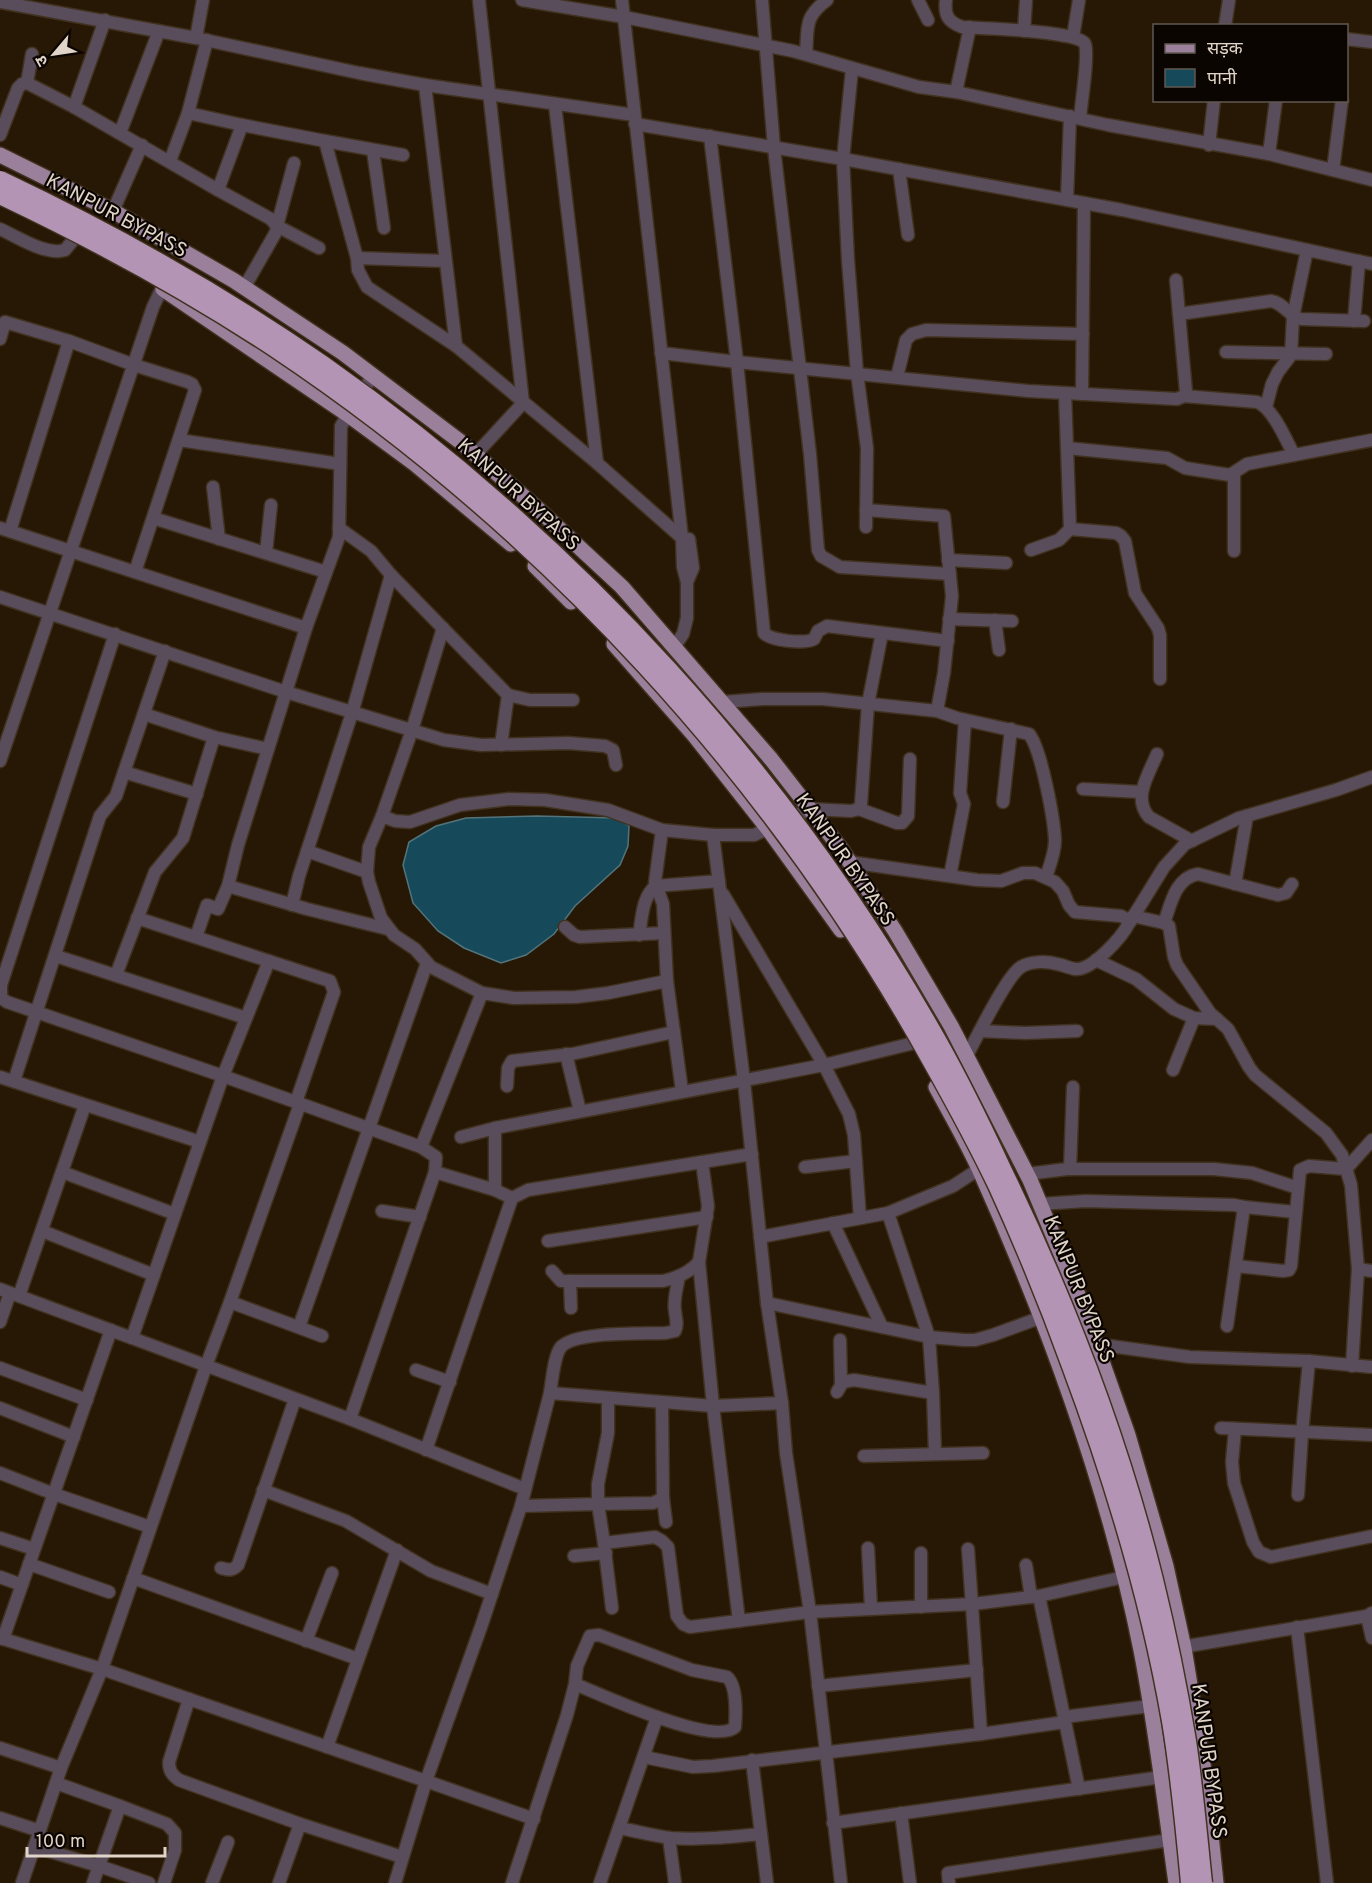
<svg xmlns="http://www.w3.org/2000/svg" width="1372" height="1883" viewBox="0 0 1372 1883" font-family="Overpass,'Noto Sans Devanagari',sans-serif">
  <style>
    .water { fill: #164a5a; stroke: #53747b; stroke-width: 1.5 }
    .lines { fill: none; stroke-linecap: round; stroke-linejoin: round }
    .minor-casing { stroke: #413220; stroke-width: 15 }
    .major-casing { stroke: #413220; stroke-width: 18 }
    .minor { stroke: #5a4d5b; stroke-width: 12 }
    .major { stroke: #9a809b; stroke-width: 15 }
    .highway-bridge-casing { stroke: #413220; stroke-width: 21; stroke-linecap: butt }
    .highway-bridge { stroke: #b394b5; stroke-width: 18 }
    .labels { text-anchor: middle; stroke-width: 4.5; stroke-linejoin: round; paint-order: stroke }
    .street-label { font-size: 20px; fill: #e1d5c9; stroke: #0b0501 }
  </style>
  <rect width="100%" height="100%" fill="#271705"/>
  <polygon class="water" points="537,816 617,818 629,826 628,846 620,865 575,906 554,934 526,955 501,963 464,948 438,931 413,903 403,865 409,842 436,826 466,818"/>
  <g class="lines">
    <defs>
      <g id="minor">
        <polyline points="522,0 624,17 793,51 919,87 956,92 1108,125 1269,154 1372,180"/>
        <polyline points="622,0 682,538 683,567 687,582 687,618 683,634 674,647"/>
        <polyline points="762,0 774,148 810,454 818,550 821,556 840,567 950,574"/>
        <polyline points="918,0 928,20"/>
        <path d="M946,0C944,15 948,22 962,27C979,28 1081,31 1085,44C1089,55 1081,105 1080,118"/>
        <polyline points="0,2 196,38 359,73 425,85 634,115"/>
        <polyline points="1225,26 1229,0"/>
        <polyline points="1024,31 1026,0"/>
        <polyline points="1073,37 1079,0"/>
        <polyline points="196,38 203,0"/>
        <polyline points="1346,39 1372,42"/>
        <path d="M806,54C808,27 804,17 827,0"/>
        <polyline points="852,69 843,159 848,260 857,373 867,448 866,527"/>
        <polyline points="27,83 74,107 218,190 242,125 325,141 357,258 358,270 367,287 456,346 597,463 682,538 689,540"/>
        <polyline points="27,83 32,54"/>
        <polyline points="425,85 456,346"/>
        <polyline points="956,92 970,27"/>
        <polyline points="555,105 597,463"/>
        <polyline points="74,107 105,20"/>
        <polyline points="188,113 242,125"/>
        <polyline points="635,124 843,159 1122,210 1372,264"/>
        <polyline points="120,133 159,31"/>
        <polyline points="0,135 18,88 22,84 27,83"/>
        <path d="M710,136L737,362L764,633C771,641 805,644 814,639L818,631L827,626L948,641"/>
        <polyline points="325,141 403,155"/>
        <polyline points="1209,145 1214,100"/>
        <polyline points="373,151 384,228"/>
        <polyline points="1269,154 1276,100"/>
        <polyline points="170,161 188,113 207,40"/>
        <polyline points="294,163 277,226 319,248"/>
        <polyline points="899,169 908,235"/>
        <polyline points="1333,170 1342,100"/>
        <polyline points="218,190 271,219 277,226 276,232 244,288"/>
        <polyline points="1067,200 1070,116"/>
        <polyline points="113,211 142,145"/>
        <path d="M0,229C18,237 46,256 65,250L74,239"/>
        <polyline points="357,258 445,261"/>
        <path d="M1179,314L1271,301C1284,303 1288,316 1301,319L1364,321"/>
        <polyline points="1354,321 1359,261"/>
        <polyline points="0,339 5,322 69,341 10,531"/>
        <polyline points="69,341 134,365 188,382 192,384 195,390 135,572"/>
        <polyline points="1226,352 1326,354"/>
        <polyline points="661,353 737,362 1028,391 1177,399 1184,396 1186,392 1176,280"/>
        <polyline points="897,377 906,340 912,334 926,330 1083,334"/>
        <polyline points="1082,394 1084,203"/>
        <path d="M1184,396L1257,402C1273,408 1286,440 1294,455"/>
        <polyline points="1266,407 1272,384 1278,372 1291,355 1293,317 1307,250"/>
        <polyline points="179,440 340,464"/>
        <polyline points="1067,448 1167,458 1185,468 1230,475 1247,464 1372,440"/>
        <polyline points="476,454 523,403 479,0"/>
        <polyline points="213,487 219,539"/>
        <polyline points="866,510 944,516 952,596 944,673 937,711"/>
        <polyline points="153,518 326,572"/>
        <polyline points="0,528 306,628"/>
        <polyline points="339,528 371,551 391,575 508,695 501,745"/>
        <polyline points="1070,529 1116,533 1121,536 1125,541 1135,593 1158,628 1160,635 1160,679"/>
        <polyline points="1031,550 1059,540 1070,529 1065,393"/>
        <polyline points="1234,551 1234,473"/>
        <polyline points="266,553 271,505"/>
        <polyline points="948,560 1006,563"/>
        <polyline points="687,582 693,568 689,539"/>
        <polyline points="0,597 286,692 444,740 481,745 568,743 605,746 613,750 616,765"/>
        <polyline points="949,619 1012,621"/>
        <polyline points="995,620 999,650"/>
        <polyline points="443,628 412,730 382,816 369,847 367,872 369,882 381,918 394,935 415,949 431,967 482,993 514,998 576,997 608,993 667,981"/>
        <polyline points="115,634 1,985 1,998 7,1002 223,1076 421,1147 436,1157 435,1172 350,1419"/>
        <polyline points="508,695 530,700 573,700"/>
        <path d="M723,702L762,699H823L937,711L957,718L1029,734C1041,748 1054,819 1055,840C1055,853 1050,865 1046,877"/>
        <polyline points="144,714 214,737 268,749"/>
        <path d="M1157,754C1149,774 1132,798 1149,817L1192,841"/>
        <polyline points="0,761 153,307 162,288"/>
        <polyline points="124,772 197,794"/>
        <polyline points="1083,789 1141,792"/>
        <polyline points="1003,802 1011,729"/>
        <polyline points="859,809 897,823 902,823 908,816 910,759"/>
        <polyline points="382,816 395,821 410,822 460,805 509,799 545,800 608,810 662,830"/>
        <polyline points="307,851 367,872"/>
        <path d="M849,862L977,880L1001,881L1023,873H1035L1055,882L1063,891L1069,905L1075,912L1121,916L1127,919L1129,923C1122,937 1092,971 1075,969C1069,968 1063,965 1057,964C1047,961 1030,961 1021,967C1007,975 976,1039 966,1057"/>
        <polyline points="950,876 964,804 960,793 965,720"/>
        <polyline points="1235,884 1247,816"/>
        <polyline points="228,886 307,909 388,929"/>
        <polyline points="723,894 824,1065 849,1114 854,1135 860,1218"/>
        <polyline points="292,905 299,876 352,713 391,575"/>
        <polyline points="1133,916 1164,923 1169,926 1174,957 1177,965 1210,1013 1228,1029 1249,1067 1255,1075 1326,1133 1342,1155 1351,1185 1358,1269"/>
        <polyline points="137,918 330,981 334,992 296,1102"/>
        <polyline points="1130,922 1164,867 1185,844 1239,818 1336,790 1372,777"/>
        <path d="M1164,923C1171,904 1175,878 1198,874L1278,895L1286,893L1292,884"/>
        <polyline points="565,927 574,935 580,937 664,933"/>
        <path d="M639,935C642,919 642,896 656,886L719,881"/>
        <polyline points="196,937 207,905 218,909 228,886 238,845 306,628 339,537 341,426 373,375"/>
        <polyline points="56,956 246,1018"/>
        <polyline points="1096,960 1136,979 1174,1009 1194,1018 1217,1019"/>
        <polyline points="116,975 155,872 183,838 214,737"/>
        <polyline points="980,1031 1025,1033 1077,1031"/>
        <polyline points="566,1054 580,1111"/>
        <polyline points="1173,1070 1194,1018"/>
        <polyline points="0,1077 200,1142"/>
        <polyline points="14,1081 100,816 116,796 165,651"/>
        <polyline points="507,1086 508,1068 512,1061 572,1054 674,1032"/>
        <polyline points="682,1091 667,981 663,904 655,882 662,830 713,835"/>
        <polyline points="461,1137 495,1128"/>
        <polyline points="421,1147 482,993"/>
        <polyline points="702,1162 708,1206 699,1262 713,1406 739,1621"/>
        <polyline points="805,1167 856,1161"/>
        <polyline points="1070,1169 1073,1087"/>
        <polyline points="62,1172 175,1214"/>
        <polyline points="435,1172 495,1190 495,1128 824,1065 914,1043"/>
        <polyline points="1027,1174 1067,1169 1214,1169 1252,1173 1298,1188"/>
        <polyline points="512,1198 528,1190 752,1154"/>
        <polyline points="1040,1204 1086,1201 1234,1205 1244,1207 1227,1326"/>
        <polyline points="1244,1207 1295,1212"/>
        <polyline points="382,1211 420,1217"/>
        <polyline points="888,1213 929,1337 933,1393 935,1453"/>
        <polyline points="833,1223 882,1327"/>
        <polyline points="42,1231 154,1275"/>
        <polyline points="760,1237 888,1213 953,1186 979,1169"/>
        <polyline points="548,1241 707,1217"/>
        <polyline points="1236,1266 1283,1271 1289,1270 1291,1266 1300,1170 1309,1166 1346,1169 1372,1140"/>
        <path d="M552,1271L561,1281H663C677,1278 689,1273 699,1262"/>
        <polyline points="570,1281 571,1308"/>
        <polyline points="0,1289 132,1338 223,1076 269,961"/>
        <polyline points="19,1296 85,1105"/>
        <polyline points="230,1302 322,1336"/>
        <polyline points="767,1303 929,1337 964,1340 975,1340 993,1335 1042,1317"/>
        <polyline points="0,1322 10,1293"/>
        <polyline points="299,1327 427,963"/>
        <polyline points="132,1338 350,1419 525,1489"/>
        <polyline points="840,1340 841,1384"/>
        <polyline points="1096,1344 1190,1357 1309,1361 1372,1367"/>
        <polyline points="1352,1366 1358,1269 1372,1271"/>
        <polyline points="0,1368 87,1400"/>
        <polyline points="416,1370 450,1382"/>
        <polyline points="837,1392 843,1382 854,1380 933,1393"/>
        <path d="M550,1393C552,1382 554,1355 561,1347C575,1331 644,1334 666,1333L675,1331C678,1324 676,1319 675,1311C673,1300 677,1288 679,1276"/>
        <polyline points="608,1399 608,1433 598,1484 598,1504 653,1503 663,1498 662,1403"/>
        <polyline points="0,1408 74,1437"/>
        <polyline points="1221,1428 1372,1435"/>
        <polyline points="1235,1429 1232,1462 1234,1483 1253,1542 1259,1552 1271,1557 1372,1536"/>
        <polyline points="426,1450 512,1198 495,1190"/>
        <polyline points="864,1456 983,1453"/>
        <polyline points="0,1473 54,1494 150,1527"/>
        <polyline points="263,1490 346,1521 431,1571 492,1594"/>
        <polyline points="1298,1495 1302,1433 1309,1361"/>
        <polyline points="663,1498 666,1522"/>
        <polyline points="521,1506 598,1504 604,1543 612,1608"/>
        <polyline points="0,1538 34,1549"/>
        <polyline points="604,1543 655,1537 662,1541 668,1547 677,1616 683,1624 690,1627 810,1612 973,1604 1039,1596 1124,1577"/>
        <polyline points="868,1548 871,1609"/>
        <polyline points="968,1549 981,1734"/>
        <polyline points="921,1553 921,1607"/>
        <polyline points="574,1556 606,1553"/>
        <polyline points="29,1564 109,1592"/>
        <polyline points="1026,1565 1031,1597"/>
        <path d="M221,1568C229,1570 232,1571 238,1565L295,1399"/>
        <polyline points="0,1577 22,1585"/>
        <polyline points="133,1578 358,1659"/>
        <polyline points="1039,1596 1079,1789"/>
        <polyline points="1367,1616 1372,1638"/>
        <polyline points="1297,1627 1327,1883"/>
        <polyline points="0,1638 102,1669 426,1781 395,1883"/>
        <polyline points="3,1639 111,1330"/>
        <polyline points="306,1641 332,1573"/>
        <polyline points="1176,1648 1367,1616 1372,1613"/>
        <polyline points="818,1686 977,1670"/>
        <path d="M189,1699L169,1762C169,1771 172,1775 179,1780L300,1824L402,1857"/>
        <polyline points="1064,1717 1150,1706"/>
        <polyline points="327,1747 397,1550"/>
        <polyline points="0,1748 61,1768"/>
        <polyline points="644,1757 693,1767 713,1766 981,1734 1065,1722"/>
        <polyline points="752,1760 767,1883"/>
        <polyline points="120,1806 167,1824 175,1833 175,1850 164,1883"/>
        <polyline points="901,1813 910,1883"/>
        <polyline points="0,1818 40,1831"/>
        <polyline points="534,1819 426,1781 482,1624 521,1506 550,1393 713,1406 782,1403"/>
        <polyline points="833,1823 1162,1777"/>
        <path d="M619,1828C636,1831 654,1836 671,1838C701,1840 731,1837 761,1834"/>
        <polyline points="669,1838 675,1883"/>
        <polyline points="35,1847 99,1866 120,1806 56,1783"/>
        <polyline points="22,1883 61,1768 102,1669 206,1366 230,1302 300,1104"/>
        <polyline points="93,1883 99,1866 149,1883"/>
        <polyline points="212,1883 228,1842"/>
        <polyline points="279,1883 300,1824"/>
        <path d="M512,1883L567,1715L575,1684L577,1666L590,1636L599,1635L692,1670L727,1677C737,1685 736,1714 735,1727C714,1747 602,1695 575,1684"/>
        <polyline points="600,1883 657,1717"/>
        <polyline points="841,1883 810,1612 786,1453 782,1403 767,1303 744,1081 713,835 754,835 810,809 851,811 859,809 861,804 868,704 882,633"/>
        <polyline points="949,1883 948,1873 1170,1840"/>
      </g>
      <g id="major">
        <polyline points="0,155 113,211 233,280 343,353 462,443 539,510 622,587 771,759 841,849 895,931 951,1026 1030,1180 1081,1302 1128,1435 1166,1566 1184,1648 1205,1777 1216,1883"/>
        <polyline points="163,289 347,414 415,464 511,544"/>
        <polyline points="535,566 571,602"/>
        <polyline points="614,644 694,735 769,830 841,930"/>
        <path d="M936,1087C951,1115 967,1142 980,1171C1049,1325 1108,1485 1141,1650C1156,1727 1165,1805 1176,1883"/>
      </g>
    </defs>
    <use href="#minor" class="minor-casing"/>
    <use href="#major" class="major-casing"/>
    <use href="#minor" class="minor"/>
    <use href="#major" class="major"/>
    <defs>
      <g id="highway-bridge">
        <path d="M0,180C112,233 221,294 323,365C573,541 788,775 938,1042C961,1083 982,1126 1002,1169C1066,1301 1119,1438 1154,1580C1167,1633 1178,1687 1187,1741C1194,1788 1198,1836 1203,1883"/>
        <path d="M0,195C95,240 187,290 275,348C546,529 773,776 931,1060C954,1101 977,1143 997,1185C1024,1244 1049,1305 1071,1366C1114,1481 1150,1600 1171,1721C1180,1775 1185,1829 1190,1883"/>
      </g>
    </defs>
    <use href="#highway-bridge" class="highway-bridge-casing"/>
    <use href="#highway-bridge" class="highway-bridge"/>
  </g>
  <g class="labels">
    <g class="street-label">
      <text transform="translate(117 215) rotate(28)" y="7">KANPUR BYPASS</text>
      <text transform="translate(519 494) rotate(42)" y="7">KANPUR BYPASS</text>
      <text transform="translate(846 859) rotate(55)" y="7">KANPUR BYPASS</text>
      <text transform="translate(1080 1289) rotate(68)" y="7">KANPUR BYPASS</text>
      <text transform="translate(1210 1761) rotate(82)" y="7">KANPUR BYPASS</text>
    </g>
  </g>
  <rect x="1153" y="24" width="195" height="78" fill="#0b0501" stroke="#615851" stroke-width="1.5"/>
  <rect x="1165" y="44" width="30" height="9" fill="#9a809b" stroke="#615851" stroke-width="1.5"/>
  <text x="1207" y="54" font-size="18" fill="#e1d5c9">सड़क</text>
  <rect x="1165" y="69" width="30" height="18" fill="#164a5a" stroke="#615851" stroke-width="1.5"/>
  <text x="1207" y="84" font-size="18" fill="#e1d5c9">पानी</text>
  <g transform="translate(54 54) rotate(241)" stroke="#0b0501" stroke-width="4.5" paint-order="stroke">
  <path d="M0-4.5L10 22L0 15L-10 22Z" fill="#e1d5c9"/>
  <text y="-9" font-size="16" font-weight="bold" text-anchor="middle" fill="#e1d5c9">उ</text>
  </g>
  <path d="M27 1847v9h138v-9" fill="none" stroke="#e1d5c9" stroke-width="3"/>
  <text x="36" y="1847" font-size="18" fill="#e1d5c9" stroke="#0b0501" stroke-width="4.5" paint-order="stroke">100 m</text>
</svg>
